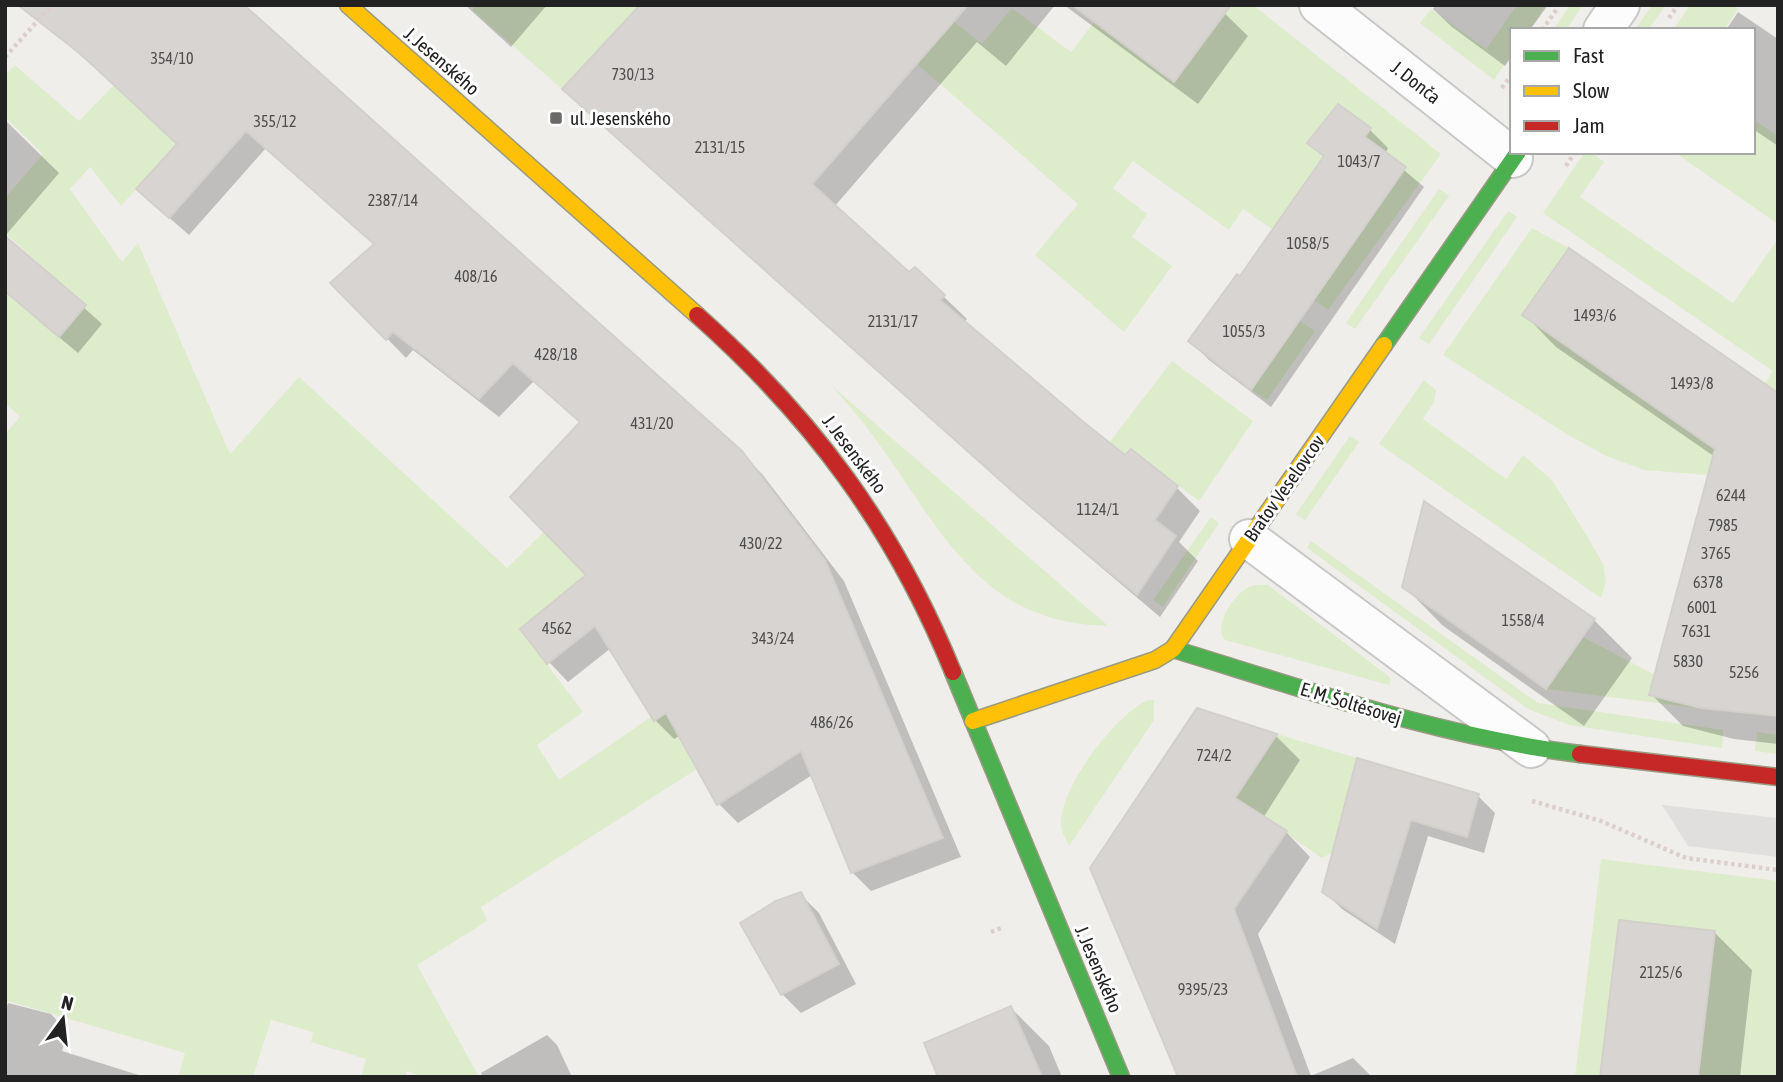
<svg xmlns="http://www.w3.org/2000/svg" width="1783" height="1082" viewBox="0 0 1783 1082" font-family="'Asap Condensed',sans-serif">
  <style>
    .grass { fill: #ddeccb }
    .parking { fill: #e0dfde }
    .shadow { fill: #0003 }
    .building { fill: #d7d4d2; stroke: #d3d0cc; stroke-width: 2 }
    .lines { fill: none; stroke-linecap: round; stroke-linejoin: round }
    .street-casing { stroke: #c9c8c7; stroke-width: 42 }
    .fast-casing { stroke: #999a82; stroke-width: 19 }
    .slow-casing { stroke: #999a82; stroke-width: 19 }
    .jam-casing { stroke: #999a82; stroke-width: 19 }
    .path { stroke: #dccecd; stroke-width: 4.5; stroke-dasharray: 3.5 3.5; stroke-linecap: butt }
    .street { stroke: #fdfcfc; stroke-width: 38 }
    .fast { stroke: #4caf50; stroke-width: 16 }
    .slow { stroke: #ffc107; stroke-width: 16 }
    .jam { stroke: #c62828; stroke-width: 16 }
    .poi-dot { fill: #6a6968; stroke: #fff; stroke-width: 2.5 }
    .labels { text-anchor: middle; stroke-width: 6; stroke-linejoin: round; paint-order: stroke }
    .number-label { font-size: 16px; fill: #4f4e4e }
    .street-label { font-size: 19px; fill: #222; stroke: #fff }
    .poi-label { font-size: 19px; fill: #222; stroke: #fff; text-anchor: start }
  </style>
  <rect width="100%" height="100%" fill="#f0eeeb"/>
  <g class="grass">
    <polygon points="476,5 640,5 562,89 472,10"/>
    <polygon points="849,5 953,21 982,44 1012,8 1071,52 1094,22 1174,82 1226,12 1219,5 1253,5 1441,154 1328,310 1314,300 1406,167 1365,137 1370,128 1337,104 1307,143 1324,156 1272,229 1243,209 1229,230 1133,161 1113,188 1147,214 1132,237 1172,266 1124,332 1035,255 1078,204"/>
    <polygon points="1517,5 1546,5 1529,30 1512,30 1512,54 1494,80 1420,23 1431,9 1486,49"/>
    <polygon points="1570,5 1583,5 1566,30 1553,30"/>
    <polygon points="1652,5 1666,5 1648,30 1635,30"/>
    <polygon points="1690,5 1732,5 1738,9 1724,30 1673,30"/>
    <polygon points="15,65 79,121 114,85 243,70 121,206 90,167 70,189 122,262 138,243 230,454 299,377 507,568 584,492 587,576 520,629 583,712 537,745 559,780 651,717 654,721 774,642 697,769 481,907 487,921 417,965 479,1077 423,1077 407,1071 405,1077 361,1077 366,1059 311,1042 313,1032 271,1020 253,1077 178,1077 185,1053 8,1001 5,1007 5,434 20,417 5,403 5,291 59,337 85,305 5,233 5,198 43,154 5,117 5,75"/>
    <polygon points="1753,119 1778,136 1778,224 1674,152 1753,152"/>
    <polygon points="1585,152 1591,152 1604,162 1580,197 1733,303 1778,239 1778,575 1762,486 1707,475 1644,470 1606,456 1565,433 1443,355 1532,228 1569,248 1523,316 1718,451 1773,371 1543,213"/>
    <polygon points="1439,189 1449,196 1355,329 1346,323"/>
    <polygon points="1508,211 1517,217 1429,344 1419,338"/>
    <polygon points="1300,321 1315,331 1267,400 1251,390"/>
    <polygon points="1172,361 1253,421 1199,501 1131,450 1124,455 1109,443"/>
    <polygon points="1424,380 1436,390 1434,402 1423,419 1506,479 1523,455 1552,480 1587,536 1603,564 1606,582 1601,598 1379,444"/>
    <path d="M832,386L1108,626C980,624 941,529 876,440C863,421 847,404 832,386Z"/>
    <polygon points="1350,436 1359,442 1305,520 1296,514"/>
    <polygon points="1211,517 1219,523 1163,607 1153,600"/>
    <polygon points="1311,541 1538,703 1723,730 1722,748 1569,725 1528,709 1307,548"/>
    <path d="M1268,585L1387,675L1391,679L1389,685L1225,640C1212,626 1235,592 1251,586C1256,584 1263,585 1268,585Z"/>
    <polygon points="1583,637 1655,675 1650,695 1705,709 1546,689"/>
    <path d="M1148,700H1154V720L1069,846C1065,838 1060,829 1061,820C1064,783 1115,715 1148,700Z"/>
    <polygon points="1757,732 1778,735 1778,754 1755,751"/>
    <polygon points="1277,734 1357,758 1333,852 1322,858 1235,798"/>
    <polygon points="1601,859 1778,881 1778,1077 1575,1077"/>
  </g>
  <polygon class="parking" points="1662,805 1778,818 1778,857 1688,846"/>
  <g class="shadow">
    <polygon points="69,5 742,454 762,474 844,581 961,857 871,891 852,872 812,775 738,823 719,804 681,735 674,739 655,720 611,648 568,682 549,662 588,575 581,423 534,381 499,417 413,350 406,358 333,283 375,245 266,148 189,235 158,208 179,144 49,27"/>
    <polygon points="465,5 547,5 511,47"/>
    <polygon points="902,5 1055,5 1006,66 977,42 834,207 909,275 915,269 967,319 964,323 1125,457 1131,452 1177,488 1200,511 1179,542 1198,561 1160,617 1045,520 588,112"/>
    <polygon points="1064,5 1216,5 1248,36 1198,104"/>
    <polygon points="1436,5 1548,5 1530,30 1512,30 1512,56 1505,66 1452,27 1433,9"/>
    <polygon points="1738,12 1778,39 1778,146 1753,129 1753,30 1726,30"/>
    <polygon points="5,120 59,173 5,236"/>
    <polygon points="1369,129 1388,148 1385,154 1424,187 1271,407 1209,360 1190,341 1240,278 1325,158 1309,143"/>
    <polygon points="5,236 102,324 78,353 5,292"/>
    <polygon points="1525,315 1778,447 1778,744 1734,739 1683,726 1651,694 1715,457 1556,347"/>
    <polygon points="1425,504 1594,620 1632,658 1584,726 1442,625 1404,586"/>
    <polygon points="1198,710 1276,736 1300,760 1263,818 1286,832 1310,857 1258,934 1311,1076 1353,1058 1372,1077 1179,1077"/>
    <polygon points="1358,760 1478,796 1495,813 1484,853 1428,836 1395,944 1342,909 1324,891"/>
    <polygon points="800,894 819,913 856,984 801,1013 782,994"/>
    <polygon points="1714,932 1752,970 1740,1077 1602,1077"/>
    <polygon points="8,1003 51,1014 68,1032 62,1051 145,1077 5,1077 5,1013"/>
    <polygon points="1011,1008 1049,1046 1062,1077 940,1077"/>
    <polygon points="547,1035 557,1045 572,1077 483,1077 481,1073"/>
  </g>
  <g class="building">
    <polygon points="18,5 244,5 742,451 825,560 943,838 851,873 801,751 717,805 666,713 654,721 595,626 547,664 520,629 586,575 510,497 580,422 513,363 479,399 393,332 386,340 330,283 374,244 246,131 169,218 136,189 177,144 83,56"/>
    <polygon points="640,5 968,5 812,184 909,272 915,267 945,295 940,300 1086,424 1125,455 1131,449 1178,486 1155,520 1176,536 1137,595 1020,498 562,89"/>
    <polygon points="1072,5 1231,5 1174,82"/>
    <polygon points="1338,104 1371,128 1365,137 1406,167 1251,390 1188,341 1237,274 1240,276 1324,156 1307,143"/>
    <polygon points="5,236 86,305 59,337 5,291"/>
    <polygon points="1569,248 1778,393 1778,716 1701,708 1649,695 1715,449 1522,315"/>
    <polygon points="1424,501 1595,619 1546,689 1402,587"/>
    <polygon points="1197,708 1277,734 1235,798 1287,831 1234,909 1297,1077 1178,1077 1090,868"/>
    <polygon points="1357,758 1479,794 1467,837 1411,820 1377,929 1322,892"/>
    <polygon points="801,892 839,964 781,995 740,923 776,901"/>
    <polygon points="1619,920 1715,931 1698,1077 1600,1077"/>
    <polygon points="1011,1006 1042,1077 938,1077 924,1043"/>
  </g>
  <g class="lines">
    <defs>
      <g id="street">
        <polyline points="1319,5 1513,158"/>
        <polyline points="1603,30 1620,5"/>
        <polyline points="1249,539 1531,748"/>
      </g>
      <g id="fast">
        <polyline points="1384,345 1518,152"/>
        <path d="M1173,649C1307,690 1441,737 1580,754"/>
        <polyline points="953,672 1121,1077"/>
      </g>
      <g id="slow">
        <polyline points="348,5 697,315"/>
        <polyline points="973,721 1155,660 1173,649 1384,345"/>
      </g>
      <g id="jam">
        <path d="M697,315C814,419 894,528 953,672"/>
        <polyline points="1580,754 1778,777"/>
      </g>
    </defs>
    <use href="#street" class="street-casing"/>
    <use href="#fast" class="fast-casing"/>
    <use href="#slow" class="slow-casing"/>
    <use href="#jam" class="jam-casing"/>
    <g class="path">
      <polyline points="1669,18 1678,5"/>
      <polyline points="1542,30 1557,9"/>
      <polyline points="5,57 52,5"/>
      <polyline points="1502,88 1512,74"/>
      <polyline points="1566,166 1575,152"/>
      <polyline points="1532,801 1601,821 1686,858 1778,870"/>
      <polyline points="991,932 1001,928"/>
    </g>
    <use href="#street" class="street"/>
    <use href="#fast" class="fast"/>
    <use href="#slow" class="slow"/>
    <use href="#jam" class="jam"/>
  </g>
  <rect class="poi-dot" x="549" y="111" width="14" height="14" rx="3.5"/>
  <g class="labels">
    <g class="number-label">
      <text x="172" y="64">354/10</text>
      <text x="633" y="80">730/13</text>
      <text x="275" y="127">355/12</text>
      <text x="720" y="153">2131/15</text>
      <text x="1359" y="167">1043/7</text>
      <text x="393" y="206">2387/14</text>
      <text x="1308" y="249">1058/5</text>
      <text x="476" y="282">408/16</text>
      <text x="1595" y="321">1493/6</text>
      <text x="893" y="327">2131/17</text>
      <text x="1244" y="337">1055/3</text>
      <text x="556" y="360">428/18</text>
      <text x="1692" y="389">1493/8</text>
      <text x="652" y="429">431/20</text>
      <text x="1731" y="501">6244</text>
      <text x="1098" y="515">1124/1</text>
      <text x="1723" y="531">7985</text>
      <text x="761" y="549">430/22</text>
      <text x="1716" y="559">3765</text>
      <text x="1708" y="588">6378</text>
      <text x="1702" y="613">6001</text>
      <text x="1523" y="626">1558/4</text>
      <text x="557" y="634">4562</text>
      <text x="1696" y="637">7631</text>
      <text x="773" y="644">343/24</text>
      <text x="1688" y="667">5830</text>
      <text x="1744" y="678">5256</text>
      <text x="832" y="728">486/26</text>
      <text x="1214" y="761">724/2</text>
      <text x="1661" y="978">2125/6</text>
      <text x="1203" y="995">9395/23</text>
    </g>
    <g class="street-label">
      <text transform="translate(442 61) rotate(41)" y="7">J. Jesenského</text>
      <text transform="translate(1416 82) rotate(38)" y="7">J. Donča</text>
      <text transform="translate(855 454) rotate(53)" y="7">J. Jesenského</text>
      <text transform="translate(1284 488) rotate(-55)" y="7">Bratov Veselovcov</text>
      <text transform="translate(1351 703) rotate(17)" y="7">E. M. Šoltésovej</text>
      <text transform="translate(1099 969) rotate(67)" y="7">J. Jesenského</text>
    </g>
    <g class="poi-label">
      <text x="570" y="125">ul. Jesenského</text>
    </g>
  </g>
  <rect width="1783" height="1082" fill="none" stroke="#222222" stroke-width="14"/>
  <rect x="1510" y="28" width="245" height="126" fill="#ffffff" stroke="#a7a7a7" stroke-width="2"/>
  <rect x="1524" y="51" width="35" height="10" fill="#4caf50" stroke="#a7a7a7" stroke-width="2"/>
  <text x="1573" y="63" font-size="21" fill="#222222">Fast</text>
  <rect x="1524" y="86" width="35" height="10" fill="#ffc107" stroke="#a7a7a7" stroke-width="2"/>
  <text x="1573" y="98" font-size="21" fill="#222222">Slow</text>
  <rect x="1524" y="121" width="35" height="10" fill="#c62828" stroke="#a7a7a7" stroke-width="2"/>
  <text x="1573" y="133" font-size="21" fill="#222222">Jam</text>
  <g transform="translate(63 1019) rotate(15)" stroke="#ffffff" stroke-width="5" paint-order="stroke">
  <path d="M0-5L12 26L0 18L-12 26Z" fill="#222222"/>
  <text y="-10" font-size="19" font-weight="bold" text-anchor="middle" fill="#222222">N</text>
  </g>
</svg>
